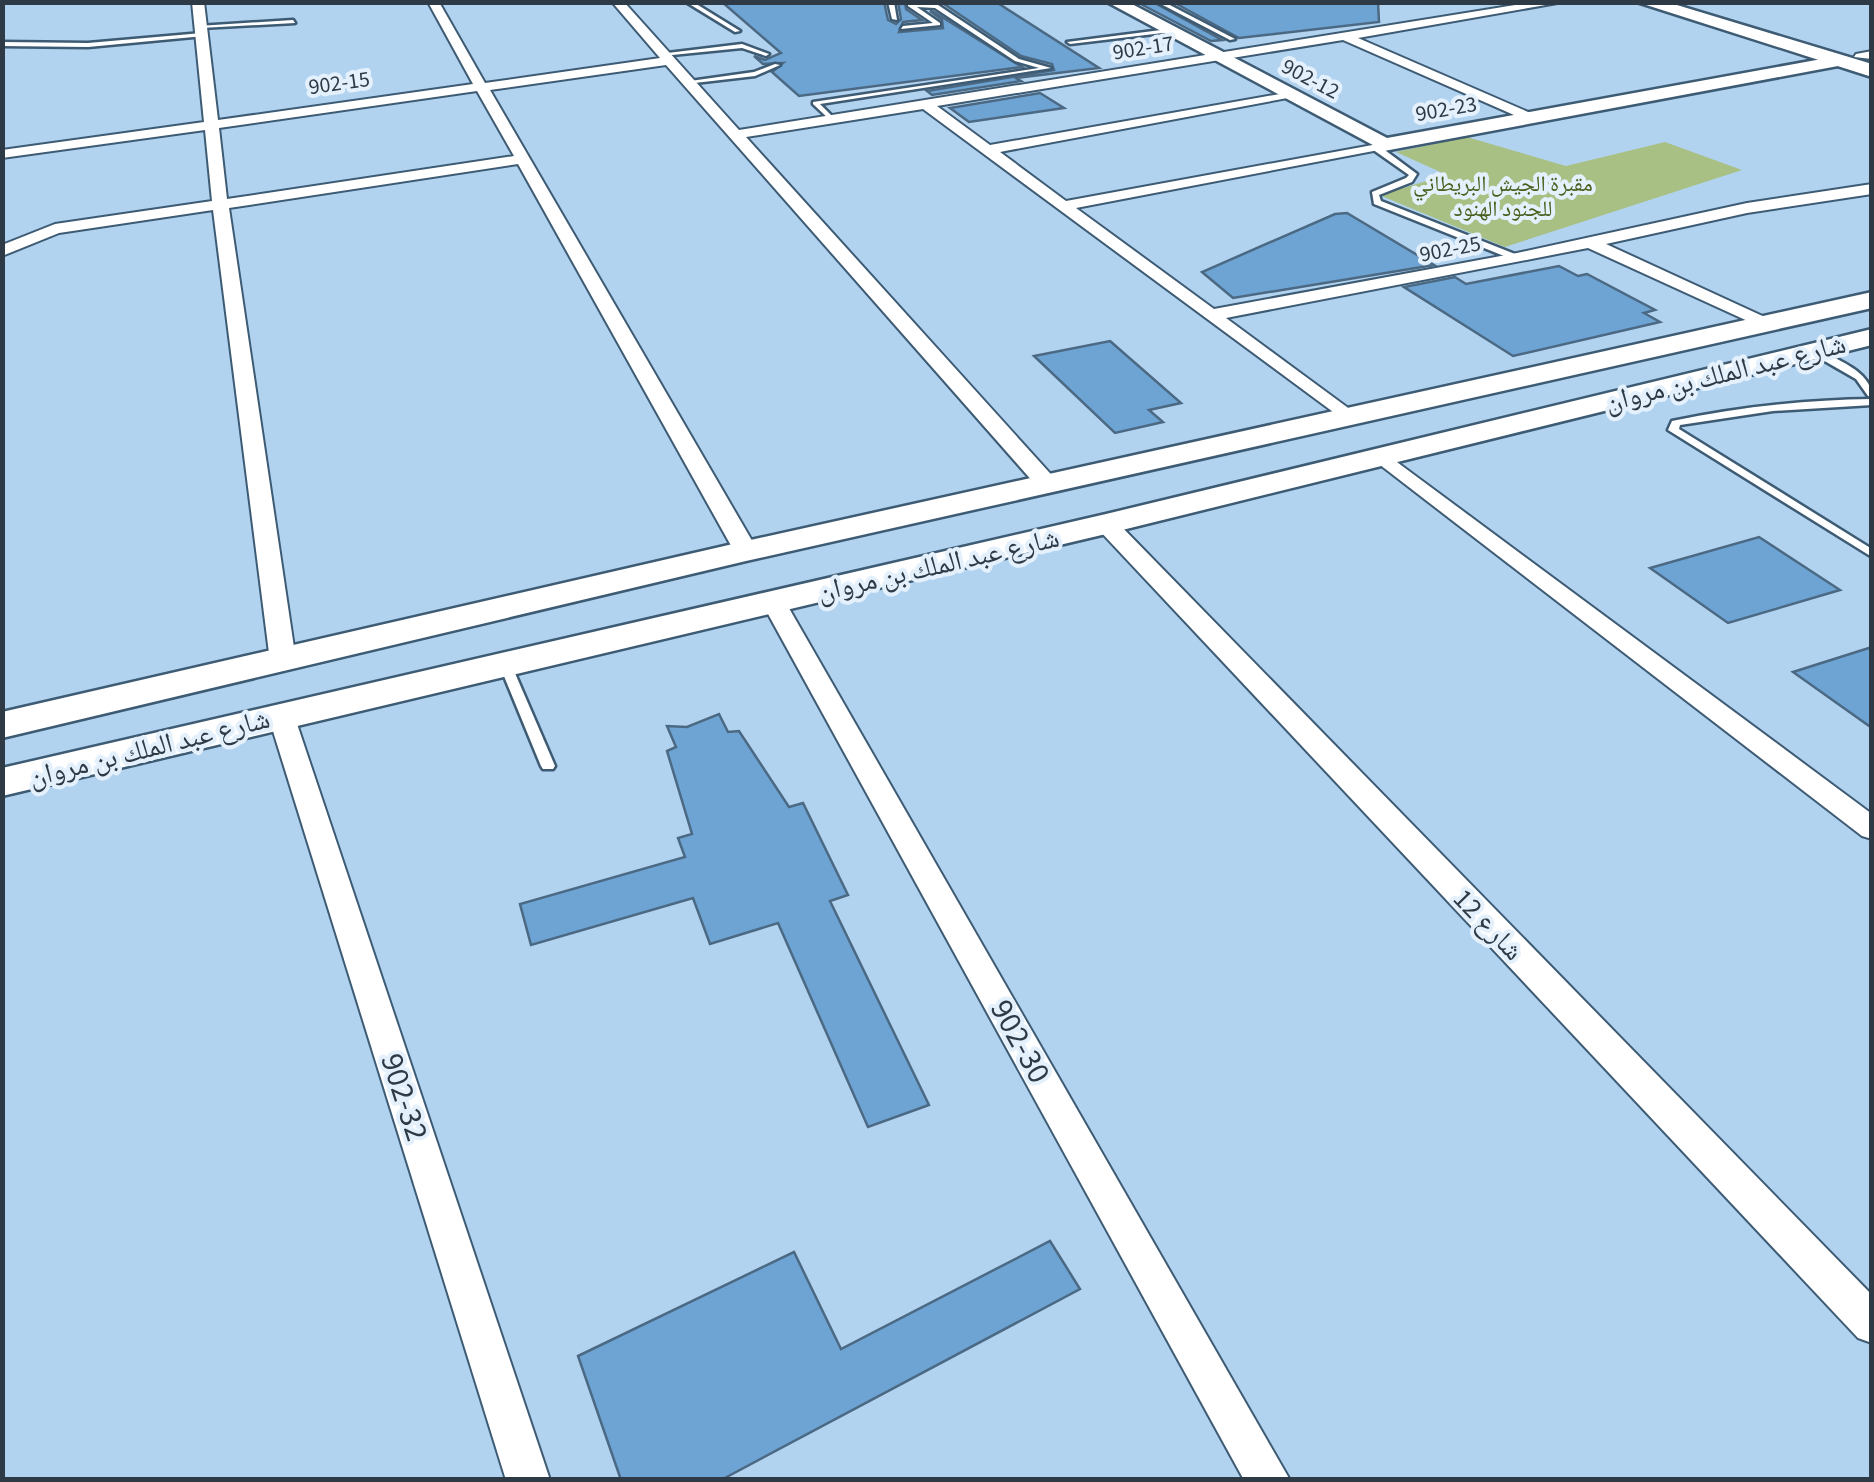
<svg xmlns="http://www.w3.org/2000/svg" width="1874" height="1482" viewBox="0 0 1874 1482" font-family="'Source Sans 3','Noto Naskh Arabic',sans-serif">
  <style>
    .green { fill: #a9c084 }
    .building { fill: #6da4d4; stroke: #4c6983; stroke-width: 2.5 }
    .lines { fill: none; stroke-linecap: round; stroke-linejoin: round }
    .lane-casing { stroke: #3e5b74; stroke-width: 5 }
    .street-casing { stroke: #3e5b74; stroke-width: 4 }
    .secondary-casing { stroke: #3e5b74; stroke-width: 5 }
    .primary-casing { stroke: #3e5b74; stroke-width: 5 }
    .lane { fill: #fff; fill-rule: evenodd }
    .street { fill: #fff; fill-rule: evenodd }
    .secondary { fill: #fff; fill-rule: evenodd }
    .primary { fill: #fff; fill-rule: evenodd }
    .labels { text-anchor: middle; stroke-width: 8; stroke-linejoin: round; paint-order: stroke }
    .far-street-label { font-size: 22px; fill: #2e3b47; stroke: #e4f1fd }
    .far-park-label { font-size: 22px; fill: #485e1a; stroke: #e4f1fd }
    .street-label { font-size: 28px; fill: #2e3b47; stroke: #e4f1fd }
    .near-street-label { font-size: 32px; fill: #2e3b47; stroke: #e4f1fd }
  </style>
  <rect width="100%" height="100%" fill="#b2d3f0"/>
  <polygon class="green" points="1467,137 1566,166 1665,142 1742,170 1505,247 1379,195 1447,175 1396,152"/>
  <g class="building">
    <polygon points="722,2 884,2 888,20 896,24 901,19 898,2 905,2 906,9 922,20 903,22 899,32 943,28 942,20 930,11 934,12 1022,67 799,96 772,72 783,63 763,64 754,56 765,60 781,53"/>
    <polygon points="941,2 996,2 1099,68 1016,78 1021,81 932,95 927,91 1054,70 1052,64 1021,56"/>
    <polygon points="1137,2 1153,2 1222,40 1211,41"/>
    <polygon points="1173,2 1378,2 1379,22 1239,38"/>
    <polygon points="1040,93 1064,108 969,122 950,108"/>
    <polygon points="1347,213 1434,265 1233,298 1202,272 1335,214"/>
    <polygon points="1559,266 1578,276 1587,274 1655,310 1644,313 1660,322 1513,356 1404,287 1455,277 1466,284"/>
    <polygon points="1110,341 1181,403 1149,410 1163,422 1115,433 1034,356"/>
    <polygon points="1759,537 1840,590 1728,623 1650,568"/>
    <polygon points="1872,647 1872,728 1793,672"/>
    <polygon points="719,714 728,732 739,731 789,807 803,803 848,895 830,901 929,1105 868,1127 778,923 710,944 693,898 531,945 520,904 685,857 678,838 692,834 667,751 676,747 667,726 687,727"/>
    <polygon points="1050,1241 1080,1289 721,1480 621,1480 578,1356 794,1252 841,1349"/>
  </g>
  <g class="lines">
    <defs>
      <g id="lane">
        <polygon points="686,2 693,2 740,31 735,32"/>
        <polygon points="888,2 894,2 897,20 892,19"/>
        <polygon points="1157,2 1164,2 1235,39 1230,40"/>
        <polygon points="908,4 938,5 1019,59 1051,68 820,104 835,119 830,120 813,104 813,102 1039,68 1015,61 935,8 917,7 940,23 940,25 901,29 903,26 933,23 908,6"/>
        <polygon points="293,20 295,23 201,28 198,26"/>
        <polygon points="1169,29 1171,32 1070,44 1067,42"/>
        <polygon points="202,33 204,36 88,47 2,46 2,42 88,43"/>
        <polygon points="742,44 769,54 766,56 742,48 662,56 659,54"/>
        <polygon points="775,64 780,65 755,76 686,84 683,82 754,72"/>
        <polygon points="1372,145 1378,145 1417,174 1412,182 1379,195 1381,201 1520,256 1520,260 1514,260 1374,204 1372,192 1406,178 1409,175 1372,149"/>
        <path d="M1809,348H1815C1835,359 1872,371 1872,397L1868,396L1856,379L1809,352Z"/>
        <path d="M1872,399V405L1773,411L1680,425L1679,429L1872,549V557L1668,430L1672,421C1738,407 1805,400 1872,399Z"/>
        <polygon points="505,660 511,664 555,766 553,769 543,769 541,766 499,664"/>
      </g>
      <g id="street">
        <path d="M192,2H204L218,120L473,84L428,2H439L485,83L660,58L612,2H624L739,130L1534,2H1563L1358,38L1535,115L1530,122L1343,40L937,106L990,145L1291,92L1298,96L1000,152L1066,201L1389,142L1391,145L1384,149L1076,208L1214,309L1517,253L1747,203L1872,184V194L1747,213L1606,244L1769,319L1772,323L1763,328L1588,248L1226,318L1355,413V421L1348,423L923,109L746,137L1057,481V491H1041L666,65L490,90L758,551L746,558L734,551L518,164L229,208L296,661L283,669L270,661L213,210L59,233L2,256V245L55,224L212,201L205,130L2,158V150L204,122ZM477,91L514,156L227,199L219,128Z"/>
        <polygon points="1872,51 1872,59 1854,57 1856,54"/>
        <polygon points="1382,451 1872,814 1872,839 1862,836 1375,461 1375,453"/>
        <polygon points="1106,517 1114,519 1872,1295 1872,1343 1858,1338 1098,529 1098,519"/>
        <polygon points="774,596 786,603 1290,1480 1244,1480 762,603"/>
        <polygon points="281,706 294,715 550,1480 506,1480 268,715"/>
      </g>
      <g id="secondary">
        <polygon points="1107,2 1128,2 1387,138 1838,56 1847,61 1838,66 1384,151"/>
        <polygon points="1872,292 1872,308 746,561 2,738 2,712 746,541"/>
        <polygon points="1872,329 1872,345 1106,534 2,796 2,768 1106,514"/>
      </g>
      <polygon id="primary" points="1637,2 1667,2 1872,64 1872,77"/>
    </defs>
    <use href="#lane" class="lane-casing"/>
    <use href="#street" class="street-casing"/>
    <use href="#secondary" class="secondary-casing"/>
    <use href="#primary" class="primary-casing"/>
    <use href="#lane" class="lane"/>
    <use href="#street" class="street"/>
    <use href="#secondary" class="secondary"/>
    <use href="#primary" class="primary"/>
  </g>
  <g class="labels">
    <g class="far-street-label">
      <text transform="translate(1143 47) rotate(-9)" y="8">902-17</text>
      <text transform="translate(1311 78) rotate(28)" y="8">902-12</text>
      <text transform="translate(339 82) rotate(-8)" y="8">902-15</text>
      <text transform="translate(1446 108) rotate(-10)" y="8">902-23</text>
      <text transform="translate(1450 248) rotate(-11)" y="8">902-25</text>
    </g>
    <g class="far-park-label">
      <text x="1503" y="191">مقبرة الجيش البريطاني<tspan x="1503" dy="25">للجنود الهنود</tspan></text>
    </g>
    <g class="street-label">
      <text transform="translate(1725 372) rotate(-14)" y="10">شارع عبد الملك بن مروان</text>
      <text transform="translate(938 564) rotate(-13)" y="10">شارع عبد الملك بن مروان</text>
      <text transform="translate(149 747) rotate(-14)" y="10">شارع عبد الملك بن مروان</text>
      <text transform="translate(1489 924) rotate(46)" y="10">شارع 12</text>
    </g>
    <g class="near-street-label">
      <text transform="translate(1021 1041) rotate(61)" y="11">902-30</text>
      <text transform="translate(405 1097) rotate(72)" y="11">902-32</text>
    </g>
  </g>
  <rect width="1874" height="1482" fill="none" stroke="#2e3b47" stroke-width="10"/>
</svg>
